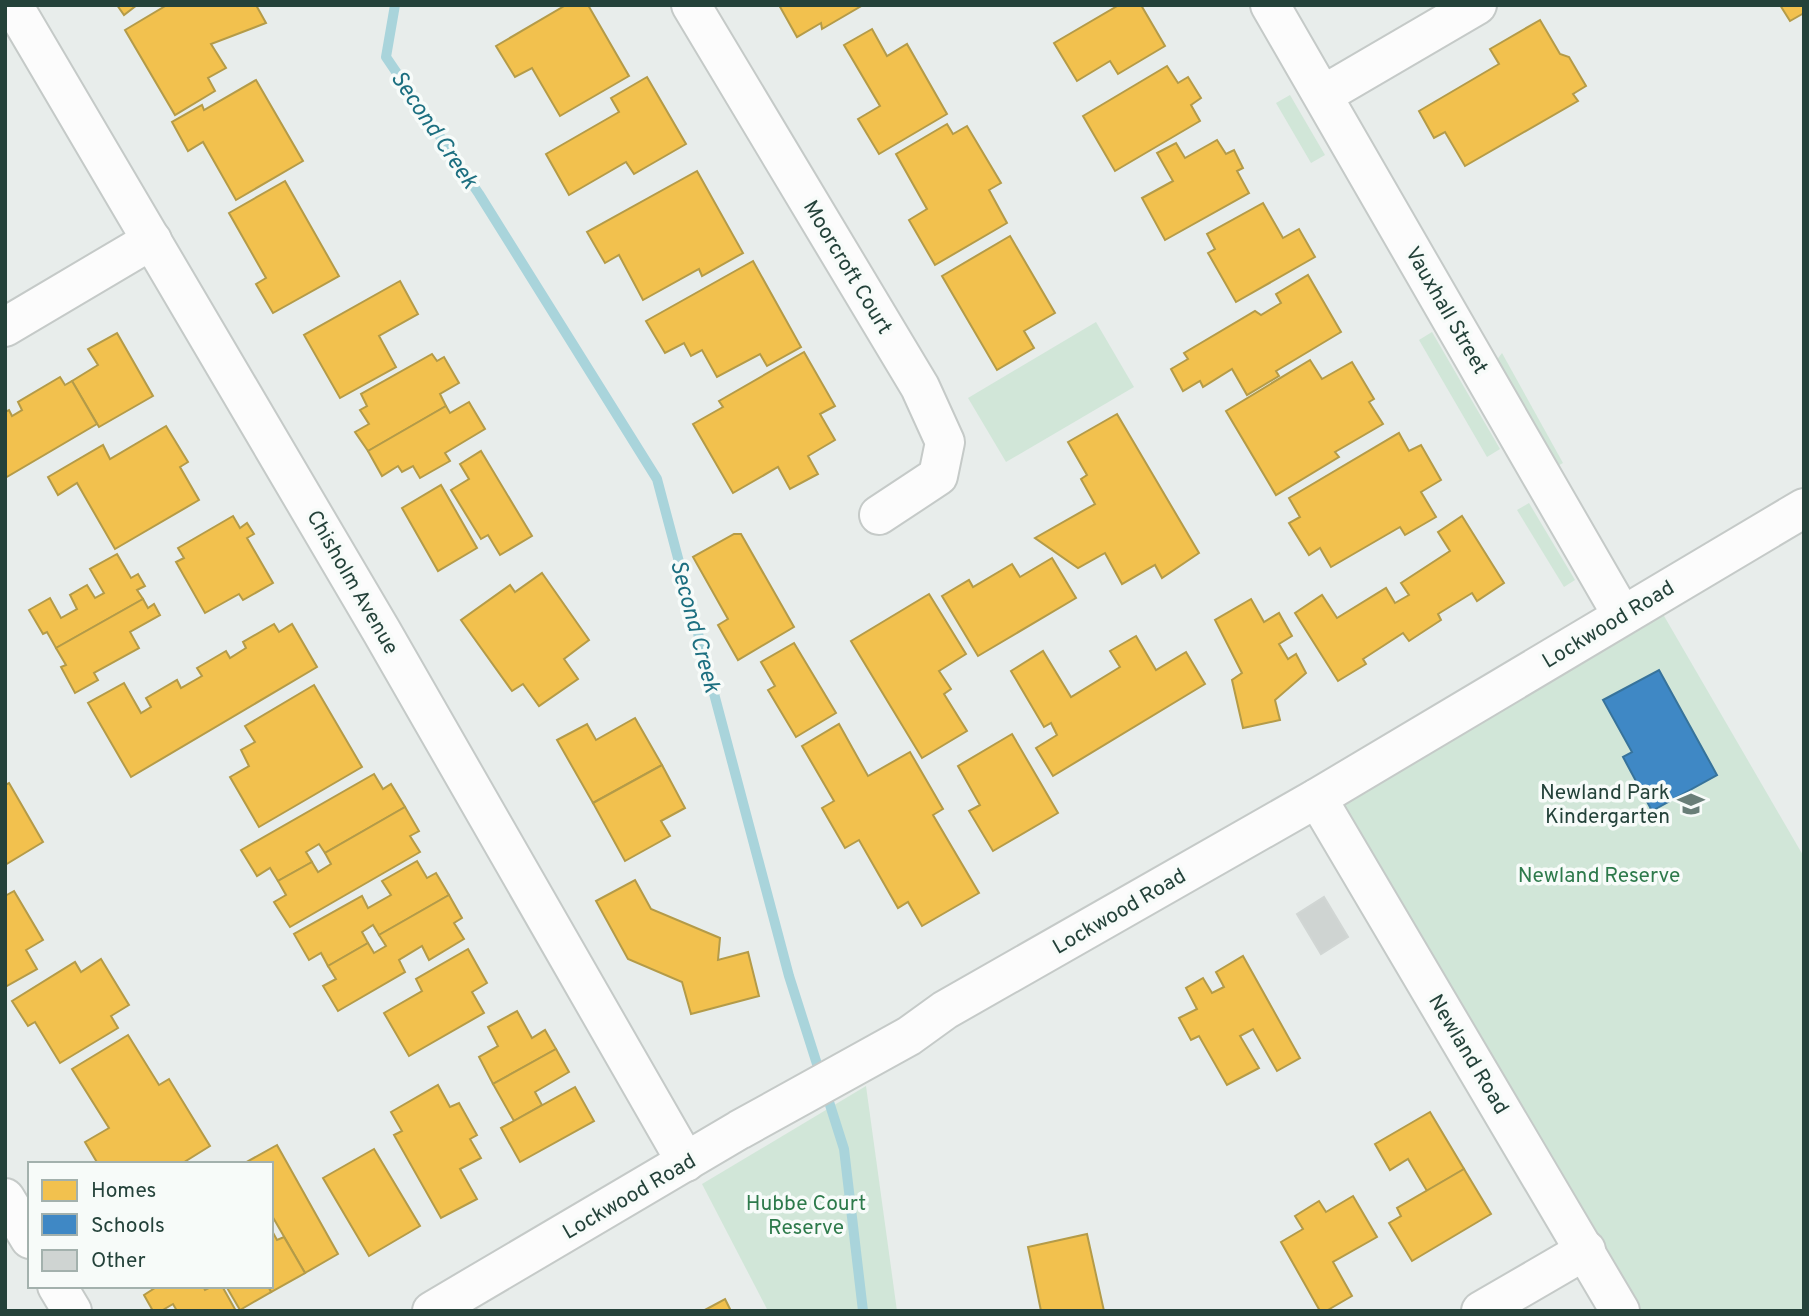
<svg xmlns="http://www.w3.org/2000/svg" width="1809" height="1316" viewBox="0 0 1809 1316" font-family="Overpass,sans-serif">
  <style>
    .green { fill: #d1e6d8 }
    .homes { fill: #f2c14e; stroke: #b49b48; stroke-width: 2 }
    .schools { fill: #3f88c5; stroke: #37739b; stroke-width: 2 }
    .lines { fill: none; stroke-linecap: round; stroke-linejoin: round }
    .stream { stroke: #a9d4db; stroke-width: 10 }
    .building { fill: #cfd4d2; stroke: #d1d6d4; stroke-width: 2 }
    .minor-casing { stroke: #c5cac8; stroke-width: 42 }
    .minor { stroke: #fcfcfc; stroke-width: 38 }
    .labels { text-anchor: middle; stroke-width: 7; stroke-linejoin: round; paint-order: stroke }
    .street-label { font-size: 21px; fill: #24423a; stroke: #f7fbf9 }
    .poi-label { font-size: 21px; fill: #24423a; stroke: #f7fbf9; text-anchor: end }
    .park-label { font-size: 21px; fill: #2d7a4b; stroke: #f7fbf9 }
    .water-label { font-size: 23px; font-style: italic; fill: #1c6f80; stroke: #f7fbf9 }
  </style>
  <rect width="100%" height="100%" fill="#e8edeb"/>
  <g class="green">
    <polygon points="1290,95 1325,155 1311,163 1276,103"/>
    <polygon points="1096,322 1134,387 1006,462 968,398"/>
    <polygon points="1432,332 1500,449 1487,457 1419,340"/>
    <polygon points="1502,353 1563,463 1552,469 1493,365"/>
    <polygon points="1529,503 1575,580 1564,587 1517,510"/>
    <polygon points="1660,609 1804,857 1804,1311 1640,1311 1339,800"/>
    <polygon points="866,1086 897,1311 768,1311 702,1184"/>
  </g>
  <g class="homes">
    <polygon points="117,5 137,5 124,15"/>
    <polygon points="167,5 256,5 266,23 211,44 226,68 208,78 215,91 175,115 125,30"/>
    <polygon points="566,5 588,5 629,76 560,116 532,68 515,77 496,46"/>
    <polygon points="779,5 863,5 822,29 821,23 797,37"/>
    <polygon points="1119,5 1141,5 1165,46 1118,74 1110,61 1077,81 1054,43"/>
    <polygon points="1780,5 1804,5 1804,13 1790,21"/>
    <polygon points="1540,20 1560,54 1569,57 1586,86 1573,94 1578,101 1465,166 1445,132 1434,138 1419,111 1499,64 1490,49"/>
    <polygon points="872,29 887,56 907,44 947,114 879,154 858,119 880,106 844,45"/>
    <polygon points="1167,66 1178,83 1188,77 1201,98 1191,105 1200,121 1115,171 1083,116"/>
    <polygon points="647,77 686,144 634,174 626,162 569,195 546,154 619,112 611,98"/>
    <polygon points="256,80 303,161 236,200 203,142 188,151 172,122 202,105 204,110"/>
    <polygon points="947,124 953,134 967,126 1001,183 989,190 1007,223 935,265 909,220 927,209 896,154"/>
    <polygon points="1217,140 1226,154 1234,150 1243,168 1237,171 1249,193 1165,240 1142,198 1173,181 1157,153 1176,143 1185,158"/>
    <polygon points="697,171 743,253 702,276 699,269 643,300 619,255 605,263 587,232"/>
    <polygon points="285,181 339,276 273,313 256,284 266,278 229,213"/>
    <polygon points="1263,203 1283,238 1299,229 1315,257 1236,302 1208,253 1215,249 1207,234"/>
    <polygon points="1010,236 1055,313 1024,331 1034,348 997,370 942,276"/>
    <polygon points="753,261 801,347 767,366 760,354 717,377 702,350 691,356 684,343 665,353 646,321"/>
    <polygon points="1308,275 1341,332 1276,371 1279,376 1247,395 1232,369 1203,387 1200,381 1183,391 1171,369 1188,359 1184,353 1255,311 1261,315 1281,303 1276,294"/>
    <polygon points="400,281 418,314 379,336 396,367 340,398 304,335"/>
    <polygon points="117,333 153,396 99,427 72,381 98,365 88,349"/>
    <polygon points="804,352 835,406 820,414 835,440 808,456 818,474 790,489 778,467 733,493 693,424 723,407 719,401"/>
    <polygon points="432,354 437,361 444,357 459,383 440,394 446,406 368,451 355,432 369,424 360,410 367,406 361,394"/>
    <polygon points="1310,360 1322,379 1352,362 1374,399 1369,402 1383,424 1335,452 1339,457 1276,495 1226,411"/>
    <polygon points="60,377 65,385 72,381 97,424 5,478 5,412 9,410 12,416 22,410 18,402"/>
    <polygon points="469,402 485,429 445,453 450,461 420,478 413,466 402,472 398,466 382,476 368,451 446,406 450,413"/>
    <polygon points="1117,414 1199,553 1162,578 1155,565 1122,584 1105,553 1078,568 1035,538 1095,504 1081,479 1087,475 1068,442"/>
    <polygon points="166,426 188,462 180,467 199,500 115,549 77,483 58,495 48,477 103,445 110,459"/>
    <polygon points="1399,433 1409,451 1421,445 1441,480 1421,492 1436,517 1405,535 1400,527 1331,567 1320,548 1309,555 1289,523 1300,517 1289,498"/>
    <polygon points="481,451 532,536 500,555 488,535 481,539 451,490 469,479 460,464"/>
    <polygon points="441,485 477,548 438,571 402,508"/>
    <polygon points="233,516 240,528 247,523 254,534 247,538 273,583 243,600 239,594 205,613 176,562 184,558 178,548"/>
    <polygon points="1462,516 1504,583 1477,601 1472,593 1438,614 1441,620 1409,641 1403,633 1363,659 1366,664 1338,681 1295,613 1322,595 1337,618 1386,588 1395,603 1409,595 1401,583 1450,551 1438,532"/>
    <polygon points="734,534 741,534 794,627 738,660 718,625 728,619 693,557"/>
    <polygon points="117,554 131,578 138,574 145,586 137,590 143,599 56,648 47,632 43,634 29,610 50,598 61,618 77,609 70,595 87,585 95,598 104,593 90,569"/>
    <polygon points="1052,558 1076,598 978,656 942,596 969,580 973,587 1012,564 1020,577"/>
    <polygon points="542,573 589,640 564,659 578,679 539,706 523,684 512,691 461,620 510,585 515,592"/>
    <polygon points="929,594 966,654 939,671 951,689 944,694 967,731 922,758 851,641"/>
    <polygon points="143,599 148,608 154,604 160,615 130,632 139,648 94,673 98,680 75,693 61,667 66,665 56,648"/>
    <polygon points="1251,599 1264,622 1279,613 1292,636 1279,644 1288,659 1296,654 1306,673 1275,700 1280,720 1243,728 1232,680 1242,673 1215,620"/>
    <polygon points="274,624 279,632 292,624 317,667 131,777 88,703 124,683 141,713 151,707 146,698 177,680 181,688 202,676 197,668 226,651 230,658 246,648 243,642"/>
    <polygon points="1136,636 1156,670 1186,652 1205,684 1053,776 1036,748 1057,735 1051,723 1044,727 1011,671 1043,651 1071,697 1120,667 1110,651"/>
    <polygon points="794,643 836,713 796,737 768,690 775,686 761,662"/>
    <polygon points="314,685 362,767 259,827 230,777 249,766 241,750 255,742 245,726"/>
    <polygon points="635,718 662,765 593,803 557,740 587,724 596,740"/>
    <polygon points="839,724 868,776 910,752 943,809 933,815 979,893 922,926 908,902 898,908 859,840 845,848 822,808 834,801 802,746"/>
    <polygon points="1012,734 1058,813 993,851 969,811 980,805 958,766"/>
    <polygon points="662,765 685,808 661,821 670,836 625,861 593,803"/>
    <polygon points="374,774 383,789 391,784 405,807 325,853 319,844 306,852 312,862 278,881 270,868 257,876 241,850"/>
    <polygon points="9,783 43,842 5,865 5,785"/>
    <polygon points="405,807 419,831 410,836 420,852 290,927 274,902 286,895 278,881 312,862 318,872 331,864 325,853"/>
    <polygon points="417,861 427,878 436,873 449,895 379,935 373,925 362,932 368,943 328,966 321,953 309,960 294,934 362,896 368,908 391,895 382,881"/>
    <polygon points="635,880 651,909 720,938 718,960 748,952 759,996 691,1014 682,982 628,959 596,901"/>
    <polygon points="14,891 43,940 26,950 37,969 5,987 5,896"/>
    <polygon points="449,895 462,918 454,923 464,939 429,960 422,946 399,960 405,972 338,1011 323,986 336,979 328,966 368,943 374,953 386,946 379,935"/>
    <polygon points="468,949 487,983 472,992 484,1013 409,1056 384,1013 422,991 416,979"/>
    <polygon points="1243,956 1300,1058 1277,1071 1253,1029 1240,1036 1259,1068 1227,1085 1199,1036 1191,1040 1179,1018 1197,1009 1186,988 1203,978 1212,993 1224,987 1216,972"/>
    <polygon points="101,959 129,1005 111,1016 118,1028 60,1063 35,1022 28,1026 12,1001 75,962 81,972"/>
    <polygon points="517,1011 532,1038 545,1030 556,1049 493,1084 479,1057 498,1046 488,1027"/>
    <polygon points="128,1035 159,1085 169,1079 210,1146 181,1164 98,1164 85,1142 109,1128 72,1069"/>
    <polygon points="556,1049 569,1072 535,1092 542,1105 514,1121 493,1084"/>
    <polygon points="438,1085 450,1107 459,1103 477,1135 470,1139 481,1158 460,1169 477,1199 441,1218 394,1135 402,1131 391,1112"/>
    <polygon points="575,1087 594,1121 520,1162 501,1128"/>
    <polygon points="1430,1112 1464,1169 1427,1191 1408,1159 1390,1170 1375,1144"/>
    <polygon points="277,1145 338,1254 305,1273 271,1214 271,1164 243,1164"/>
    <polygon points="374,1149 420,1226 369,1256 323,1178"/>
    <polygon points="1464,1169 1491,1214 1412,1261 1389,1223 1401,1216 1397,1208"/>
    <polygon points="1353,1196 1377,1237 1333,1262 1352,1296 1326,1311 1320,1311 1281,1242 1303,1229 1295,1216 1319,1201 1326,1212"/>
    <polygon points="271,1229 277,1240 284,1237 305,1273 271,1292 268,1286 271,1286"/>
    <polygon points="1087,1234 1104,1311 1041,1311 1028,1247"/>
    <polygon points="158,1286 203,1286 205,1290 213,1286 222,1286 236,1311 177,1311 173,1304 161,1311 153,1311 144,1295"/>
    <polygon points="226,1286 268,1286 271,1292 240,1310"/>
    <polygon points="725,1299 731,1311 703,1311"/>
  </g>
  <polygon class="schools" points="1659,670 1717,775 1652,811 1623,757 1632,752 1603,700"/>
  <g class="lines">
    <polyline class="stream" points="395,5 386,57 479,194 657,479 789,976 844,1149 863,1311"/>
  </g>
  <polygon class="building" points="1324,897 1348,937 1321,954 1297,914"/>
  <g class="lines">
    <defs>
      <g id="minor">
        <polyline points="13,5 382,632 686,1162"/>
        <polyline points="691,5 920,387 945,442 938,476 879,515"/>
        <polyline points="1270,5 1622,615"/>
        <polyline points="1323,95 1477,5"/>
        <polyline points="5,327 152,240"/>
        <polyline points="1317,798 1620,1311"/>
        <polyline points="5,1198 30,1239"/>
        <polyline points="57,1286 72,1311"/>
        <polyline points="432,1311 739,1130 909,1036 945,1010 1317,798 1804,508"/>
        <polyline points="1481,1311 1586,1250"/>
      </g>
    </defs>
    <use href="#minor" class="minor-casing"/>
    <use href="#minor" class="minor"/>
  </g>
  <defs>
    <symbol id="school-bare" viewBox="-9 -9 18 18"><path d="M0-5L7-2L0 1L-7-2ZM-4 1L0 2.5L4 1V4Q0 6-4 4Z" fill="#697e78" stroke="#f7fbf9" stroke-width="2.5" paint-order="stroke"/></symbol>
  </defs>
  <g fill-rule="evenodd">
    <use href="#school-bare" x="1672" y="785" width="38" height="38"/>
  </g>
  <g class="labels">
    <g class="street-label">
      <text transform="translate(848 267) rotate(59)" y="7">Moorcroft Court</text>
      <text transform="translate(1447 310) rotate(60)" y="7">Vauxhall Street</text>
      <text transform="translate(353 582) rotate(60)" y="7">Chisholm Avenue</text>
      <text transform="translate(1608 624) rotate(-31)" y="7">Lockwood Road</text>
      <text transform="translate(1119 911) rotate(-30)" y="7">Lockwood Road</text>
      <text transform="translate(1469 1054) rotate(59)" y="7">Newland Road</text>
      <text transform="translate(629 1196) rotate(-30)" y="7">Lockwood Road</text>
    </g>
    <g class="poi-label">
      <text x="1670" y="799">Newland Park<tspan x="1670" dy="24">Kindergarten</tspan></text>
    </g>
    <g class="park-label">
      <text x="1599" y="882">Newland Reserve</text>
      <text x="806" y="1210">Hubbe Court<tspan x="806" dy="24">Reserve</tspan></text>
    </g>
    <g class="water-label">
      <text transform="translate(435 129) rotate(56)" y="8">Second Creek</text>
      <text transform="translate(696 626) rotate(75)" y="8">Second Creek</text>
    </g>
  </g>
  <rect width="1809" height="1316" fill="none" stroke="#24423a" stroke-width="14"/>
  <rect x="28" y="1162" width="245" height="126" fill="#f7fbf9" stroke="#a3b1ad" stroke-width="2"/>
  <rect x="42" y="1180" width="35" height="21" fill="#f2c14e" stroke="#a3b1ad" stroke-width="2"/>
  <text x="91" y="1197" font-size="21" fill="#24423a">Homes</text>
  <rect x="42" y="1214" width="35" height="21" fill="#3f88c5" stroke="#a3b1ad" stroke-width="2"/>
  <text x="91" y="1232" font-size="21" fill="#24423a">Schools</text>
  <rect x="42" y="1250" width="35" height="21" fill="#cfd4d2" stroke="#a3b1ad" stroke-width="2"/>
  <text x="91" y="1267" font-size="21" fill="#24423a">Other</text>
</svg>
